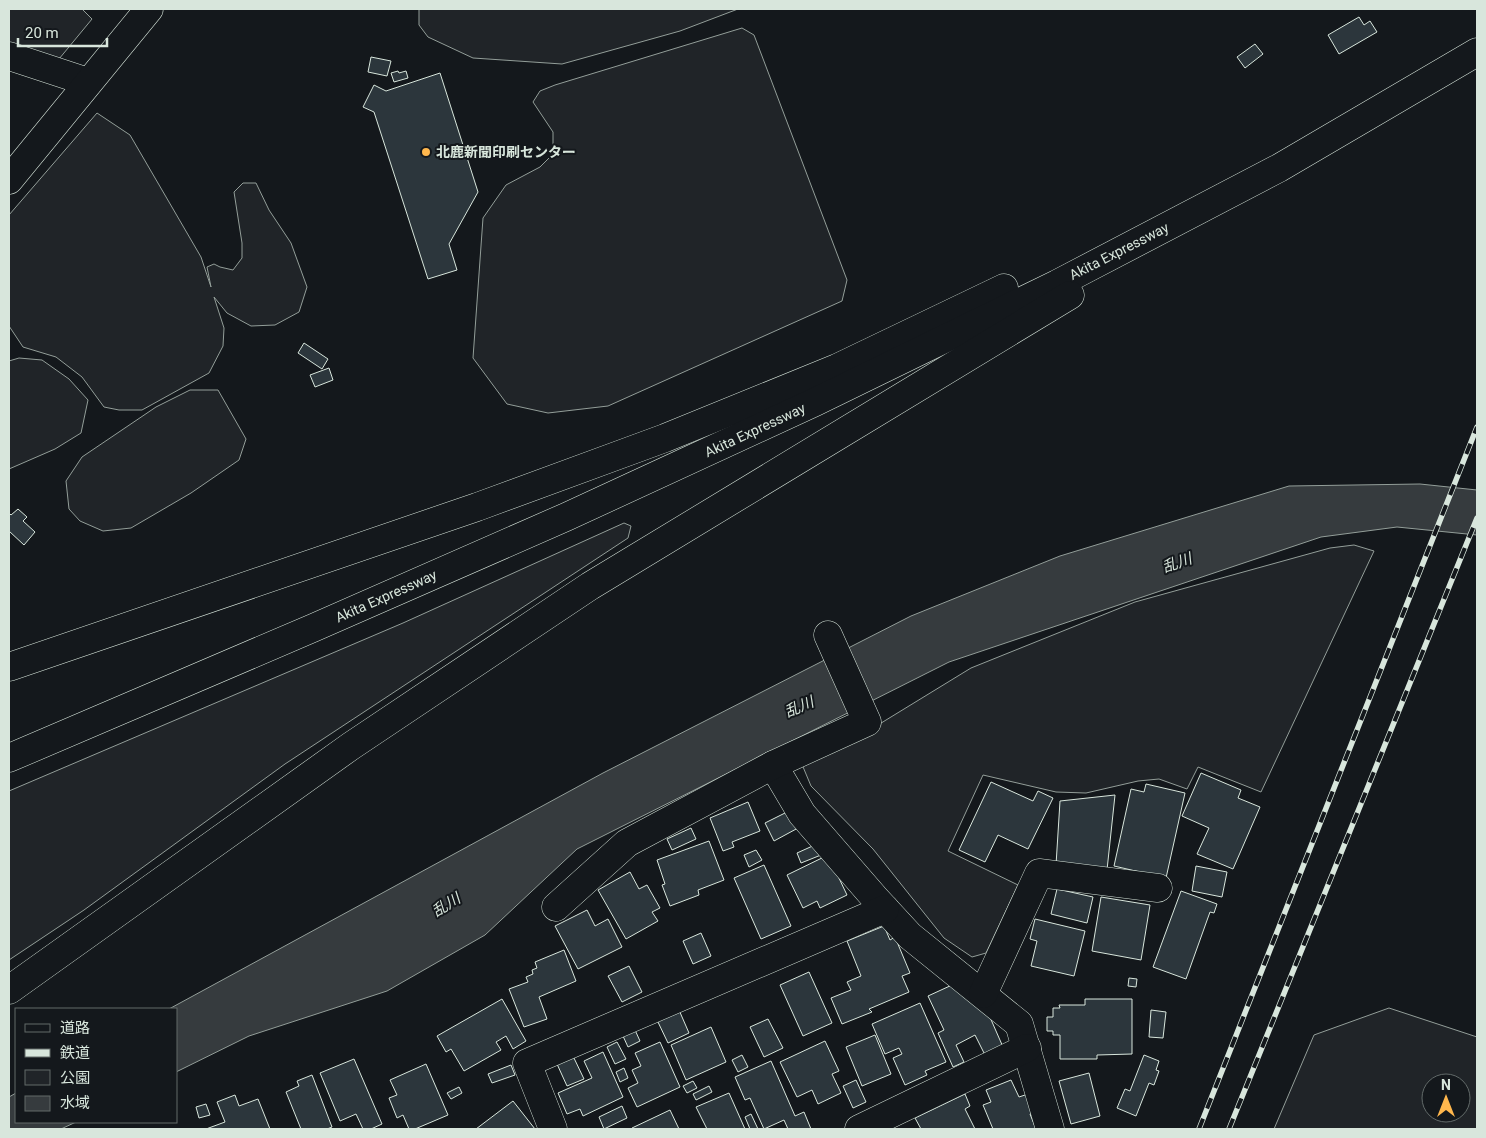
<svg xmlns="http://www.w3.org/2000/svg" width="1486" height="1138" viewBox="0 0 1486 1138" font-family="Roboto,'Noto Sans JP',sans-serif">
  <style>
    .green { fill: #202428; stroke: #939e99; fill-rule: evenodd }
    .water { fill: #363b3e; stroke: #939e99 }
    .building { fill: #2c363c; stroke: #d8e6dc }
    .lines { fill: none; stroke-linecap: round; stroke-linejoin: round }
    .minor-casing { stroke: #d8e6dc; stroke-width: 29 }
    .highway-casing { stroke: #d8e6dc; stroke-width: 29 }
    .minor { stroke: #14181c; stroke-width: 28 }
    .highway { stroke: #14181c; stroke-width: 28 }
    .rail-casing { stroke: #d8e6dc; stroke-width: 5.5 }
    .rail { stroke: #14181c; stroke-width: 4; stroke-dasharray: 11; stroke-linecap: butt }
    .poi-dot { fill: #ffb74d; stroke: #14181c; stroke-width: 2 }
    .labels { text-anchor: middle; stroke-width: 4; stroke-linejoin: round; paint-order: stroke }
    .poi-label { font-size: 14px; font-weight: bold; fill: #d8e6dc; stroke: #14181c; text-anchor: start }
    .street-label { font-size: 14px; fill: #d8e6dc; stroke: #14181c }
    .water-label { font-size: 15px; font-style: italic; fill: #d8e6dc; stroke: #14181c }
  </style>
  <rect width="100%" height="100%" fill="#14181c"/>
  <g class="green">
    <polygon points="9,9 82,9 92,19 59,59 9,43"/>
    <polygon points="419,9 738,9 680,31 562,64 473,58 428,37 419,25"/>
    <polygon points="742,28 754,35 847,280 842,301 608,406 548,413 507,404 473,358 483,218 506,185 540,167 553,154 553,132 533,102 540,91 555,85"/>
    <polygon points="97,113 130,135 201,257 211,287 207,267 214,264 220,267 233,270 242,258 242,243 234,192 243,183 256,183 269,210 291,243 307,287 299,312 275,325 251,326 227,313 214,297 224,328 223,346 209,373 142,410 119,410 104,407 82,377 56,357 23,347 9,326 9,215"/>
    <polygon points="19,358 42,360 69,379 88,400 81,433 55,449 9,469 9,361"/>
    <polygon points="190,390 218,390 246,439 239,460 191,493 131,528 103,531 80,521 69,509 66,481 82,457 156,407"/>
    <polygon points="624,523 631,526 628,538 285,764 84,910 9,960 9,791 403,623"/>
    <polygon points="1354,545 1374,551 1261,792 1198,767 1187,789 1159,779 1138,781 1086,793 1056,792 983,775 948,851 1018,885 986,953 972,957 944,938 873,849 811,786 801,762 873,728 971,668 1135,602 1330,548"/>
    <path d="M1389,1008L1477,1037V1129H1274L1314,1035ZM1431,1083H1461V1113H1431Z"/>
  </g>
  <g class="water">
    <polygon points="1420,484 1477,490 1477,535 1397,527 1321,537 949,662 577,849 485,935 387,991 249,1036 176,1072 176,1009 169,1009 603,773 911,616 1060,556 1289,486"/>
    <polygon points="16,1093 16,1122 76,1122 61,1129 9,1129 9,1097"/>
  </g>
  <g class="building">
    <polygon points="1359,17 1364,25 1370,21 1377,32 1339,54 1328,35"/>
    <polygon points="1255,44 1263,54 1245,68 1237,57"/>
    <polygon points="371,57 391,61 387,76 368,72"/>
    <polygon points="398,71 399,73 406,71 408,78 394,82 391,73"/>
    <polygon points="440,73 478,192 449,244 457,270 428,279 374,112 363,107 374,85 386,91"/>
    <polygon points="304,343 328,359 322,369 298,353"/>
    <polygon points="329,368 333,380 315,387 310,375"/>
    <polygon points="18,509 27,517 23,521 35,532 24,545 9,531 9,513 11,515"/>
    <polygon points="1201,773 1241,790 1238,798 1260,807 1233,869 1197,854 1209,828 1182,816"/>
    <polygon points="991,782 1033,801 1038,791 1053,798 1028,849 998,835 985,862 959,850"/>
    <polygon points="1146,784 1185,793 1166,878 1114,866 1131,789 1144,792"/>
    <polygon points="1115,795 1107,870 1056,865 1060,801"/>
    <polygon points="748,802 760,831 732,842 734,847 723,851 710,818"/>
    <polygon points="789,811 798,828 774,841 765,823"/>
    <polygon points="691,828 696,839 672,850 667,839"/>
    <polygon points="709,841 724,880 698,890 699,895 670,906 662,885 665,884 657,860"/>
    <polygon points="817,844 821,855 801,863 797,853"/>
    <polygon points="756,850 762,860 749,867 744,855"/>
    <polygon points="828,855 847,895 820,908 817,901 803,908 787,875"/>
    <polygon points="764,865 791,926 761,939 734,878"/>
    <polygon points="1196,866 1227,872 1222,897 1192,891"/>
    <polygon points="630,872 639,889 647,885 660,908 652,912 658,921 626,939 598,890"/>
    <polygon points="1057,889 1093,897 1087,923 1051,914"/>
    <polygon points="1181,891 1217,904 1214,913 1210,912 1186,979 1153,967"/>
    <polygon points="1101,897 1150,905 1141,960 1092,951"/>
    <polygon points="587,910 595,926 608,919 622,947 578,969 555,926"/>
    <polygon points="1035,919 1085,931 1074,976 1031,966 1037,941 1030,939"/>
    <polygon points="884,926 890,940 895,937 910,973 902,976 909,992 869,1009 872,1012 842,1024 831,998 851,990 847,982 861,976 847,941"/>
    <polygon points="701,933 711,956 693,964 683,941"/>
    <polygon points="564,950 576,981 539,997 547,1019 524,1027 509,989 528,982 526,977 533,974 532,970 537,968 535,962"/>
    <polygon points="629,966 642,992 622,1002 608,976"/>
    <polygon points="809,972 832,1023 803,1036 780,985"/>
    <polygon points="1129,978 1137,979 1136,987 1128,986"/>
    <polygon points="952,985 989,1015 1003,1047 985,1055 975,1035 956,1045 964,1062 953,1067 938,1033 944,1030 928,996"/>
    <polygon points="502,999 526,1041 513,1049 506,1036 496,1042 501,1050 464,1071 451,1049 446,1052 437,1036"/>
    <polygon points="1085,999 1132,999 1132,1054 1097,1055 1097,1059 1060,1059 1060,1035 1053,1035 1053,1031 1047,1031 1047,1017 1053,1017 1053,1008 1060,1008 1059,1005 1085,1005"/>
    <polygon points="920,1003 946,1062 925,1071 927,1075 905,1085 893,1058 902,1054 899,1048 885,1054 872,1024"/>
    <polygon points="679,1010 689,1033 668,1043 657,1020"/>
    <polygon points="1151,1010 1166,1012 1163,1038 1149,1037"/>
    <polygon points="768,1019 783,1048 764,1057 750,1027"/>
    <polygon points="711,1027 726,1062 686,1080 671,1045"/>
    <polygon points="635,1030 640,1041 628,1047 623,1036"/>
    <polygon points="875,1035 891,1074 862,1086 846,1047"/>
    <polygon points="825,1041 839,1071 832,1074 841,1093 818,1104 812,1090 797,1097 780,1062"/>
    <polygon points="617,1042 626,1059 615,1064 607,1047"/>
    <polygon points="660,1042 680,1087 637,1107 628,1088 638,1083 632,1070 641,1066 635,1053"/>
    <polygon points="603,1052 623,1097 583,1116 580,1109 567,1114 558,1093 592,1078 584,1061"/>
    <polygon points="742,1055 748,1067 738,1072 732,1060"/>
    <polygon points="1144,1055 1159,1061 1156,1070 1159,1071 1154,1085 1149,1083 1136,1116 1117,1108 1125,1089 1130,1091"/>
    <polygon points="573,1056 584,1079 567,1086 557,1064"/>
    <polygon points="354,1059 382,1124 371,1129 363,1129 356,1114 340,1121 320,1073"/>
    <polygon points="771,1061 795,1116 804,1112 811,1129 788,1129 784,1120 764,1129 750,1098 745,1100 735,1077"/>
    <polygon points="426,1064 448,1115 415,1129 409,1129 403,1115 397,1118 389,1098 397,1095 390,1080"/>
    <polygon points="511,1065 515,1075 492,1083 488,1074"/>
    <polygon points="624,1068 628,1078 620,1082 616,1072"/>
    <polygon points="1089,1073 1100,1116 1071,1124 1059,1081"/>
    <polygon points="312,1075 332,1127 327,1129 301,1129 286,1092 299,1086 297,1081"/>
    <polygon points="856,1080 866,1102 853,1108 843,1086"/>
    <polygon points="1011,1080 1019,1097 1028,1094 1035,1112 1030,1114 1036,1129 993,1129 983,1105 991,1102 986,1090"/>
    <polygon points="693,1081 697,1088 687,1093 683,1086"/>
    <polygon points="709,1086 712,1092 696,1100 693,1094"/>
    <polygon points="459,1087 462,1093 451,1099 447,1093"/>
    <polygon points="729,1093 745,1129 707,1129 696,1107"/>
    <polygon points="965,1094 970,1106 965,1109 975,1129 921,1129 915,1118"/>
    <polygon points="235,1095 239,1106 258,1099 270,1129 206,1129 225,1122 217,1102"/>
    <polygon points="513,1101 535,1129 476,1129"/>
    <polygon points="206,1104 210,1115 199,1118 196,1107"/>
    <polygon points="622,1106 627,1118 604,1129 599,1117"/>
    <polygon points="670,1110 679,1129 633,1129 632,1128"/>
    <polygon points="751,1114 758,1129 750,1129 745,1117"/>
  </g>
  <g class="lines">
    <defs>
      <g id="minor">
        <polyline points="9,56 88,82"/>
        <polyline points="773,765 802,814 874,897 910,936 1019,1024 1050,1129"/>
        <polyline points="556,907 627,843 773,765 867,722 828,635"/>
        <polyline points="983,994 1039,873 1158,888"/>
        <polyline points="553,1129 527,1063 885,909"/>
        <polyline points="859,1129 1027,1048"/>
      </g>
      <g id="highway">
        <polyline points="9,180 149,9"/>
        <polyline points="9,667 477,507 665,438 837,368 1004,288"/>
        <polyline points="9,758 313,628 566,517 815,402 1057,284 1279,168 1477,52"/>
        <polyline points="9,990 351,746 590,586 1070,295"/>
      </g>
    </defs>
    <use href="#minor" class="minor-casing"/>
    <use href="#highway" class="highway-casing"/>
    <use href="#minor" class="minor"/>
    <use href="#highway" class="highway"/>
    <defs>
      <g id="rail">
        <polyline points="1199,1129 1477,427"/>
        <polyline points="1229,1129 1477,518"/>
      </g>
    </defs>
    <use href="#rail" class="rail-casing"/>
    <use href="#rail" class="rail"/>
  </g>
  <circle class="poi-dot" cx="426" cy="152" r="5"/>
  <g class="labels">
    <g class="poi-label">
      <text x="436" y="157">北鹿新聞印刷センター</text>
    </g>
    <g class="street-label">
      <text transform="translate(1119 251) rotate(-27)" y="5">Akita Expressway</text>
      <text transform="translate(755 430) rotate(-25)" y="5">Akita Expressway</text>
      <text transform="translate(386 596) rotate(-24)" y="5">Akita Expressway</text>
    </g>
    <g class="water-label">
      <text transform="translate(1177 563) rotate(-20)" y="5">乱川</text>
      <text transform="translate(799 707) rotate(-23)" y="5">乱川</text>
      <text transform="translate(446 905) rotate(-32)" y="5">乱川</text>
    </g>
  </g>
  <rect width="1486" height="1138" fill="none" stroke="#d8e6dc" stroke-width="20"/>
  <rect x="15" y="1008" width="162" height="115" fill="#14181c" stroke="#626a69"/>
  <rect x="25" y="1024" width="25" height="8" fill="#14181c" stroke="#626a69"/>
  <text x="60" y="1033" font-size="15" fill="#d8e6dc">道路</text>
  <rect x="25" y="1049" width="25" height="8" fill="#d8e6dc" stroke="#626a69"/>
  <text x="60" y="1058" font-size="15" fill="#d8e6dc">鉄道</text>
  <rect x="25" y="1070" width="25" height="15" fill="#202428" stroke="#626a69"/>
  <text x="60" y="1083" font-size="15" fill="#d8e6dc">公園</text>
  <rect x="25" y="1096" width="25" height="15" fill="#363b3e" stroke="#626a69"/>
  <text x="60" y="1108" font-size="15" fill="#d8e6dc">水域</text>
  <g transform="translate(1446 1098)"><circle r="24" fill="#14181c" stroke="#626a69"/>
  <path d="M0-4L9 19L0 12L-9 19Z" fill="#ffb74d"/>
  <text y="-8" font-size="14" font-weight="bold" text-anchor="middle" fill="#d8e6dc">N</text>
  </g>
  <path d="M18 38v8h89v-8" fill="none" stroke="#d8e6dc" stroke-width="2.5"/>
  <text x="25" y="38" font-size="15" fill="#d8e6dc" stroke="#14181c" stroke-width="4" paint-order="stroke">20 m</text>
</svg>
